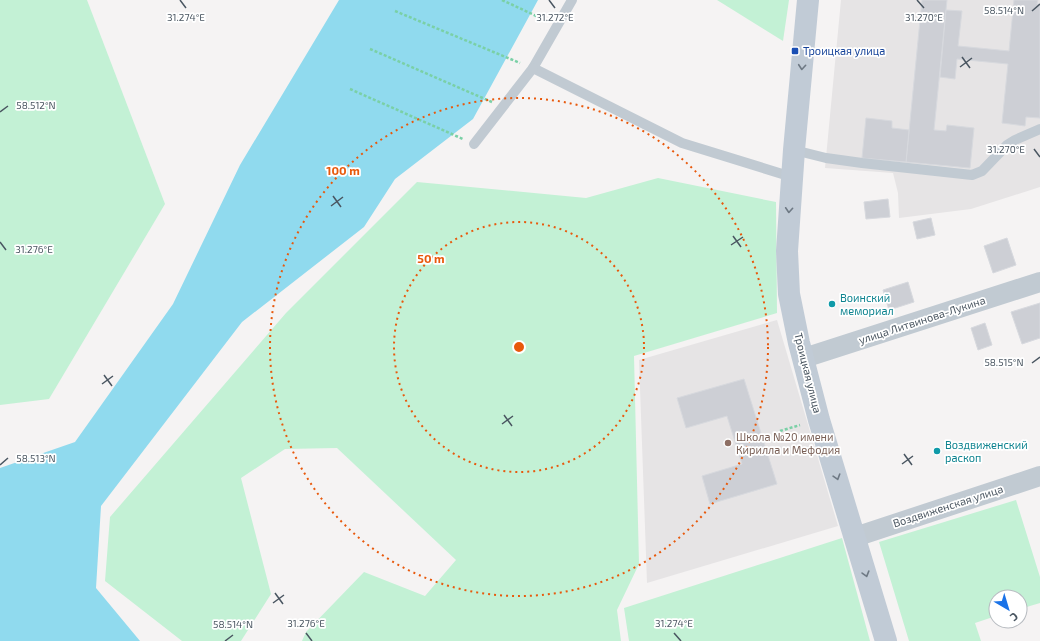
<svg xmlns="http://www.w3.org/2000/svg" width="1040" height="641" viewBox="0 0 1040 641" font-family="'Exo 2',sans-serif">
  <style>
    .education { fill: #e6e4e5 }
    .green { fill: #c3f1d5 }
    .water { fill: #90daee }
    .building { fill: #cdcfd5; stroke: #d7d9de }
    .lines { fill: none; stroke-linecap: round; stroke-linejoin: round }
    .path { stroke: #7ad0a6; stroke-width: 2.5; stroke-dasharray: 3 2; stroke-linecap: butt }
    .lane { stroke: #c1cad2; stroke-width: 10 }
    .street { stroke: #c1cad2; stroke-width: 20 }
    .secondary { stroke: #c1cbd6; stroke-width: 22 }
    .oneway { stroke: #6e7984 }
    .ticks { fill: none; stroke: #4a5661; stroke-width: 1.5 }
    .ring { fill: none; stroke: #e8590c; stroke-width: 2; stroke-dasharray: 2 4 }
    .transit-dot { fill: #1a4fb4; stroke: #fff; stroke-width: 1.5 }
    .culture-dot { fill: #0f9aa8; stroke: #fff; stroke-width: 1.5 }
    .education-dot { fill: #8d6e63; stroke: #fff; stroke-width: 1.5 }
    .labels { text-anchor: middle; stroke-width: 3.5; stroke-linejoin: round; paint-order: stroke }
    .transit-label { font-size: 11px; fill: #164399; stroke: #fff; text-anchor: start }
    .culture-label { font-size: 11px; fill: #0d838f; stroke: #fff; text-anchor: start }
    .street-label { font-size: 11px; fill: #4a5661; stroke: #fff }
    .education-label { font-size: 11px; fill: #785e54; stroke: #fff; text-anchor: start }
    .ticks-label { font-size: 10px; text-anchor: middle; fill: #4a5661; stroke: #fff; stroke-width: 3.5; stroke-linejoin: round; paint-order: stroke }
    .centre { fill: #e8590c; stroke: #fff; stroke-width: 2 }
    .ring-label { font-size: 12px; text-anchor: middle; font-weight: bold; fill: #e8590c; stroke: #fff; stroke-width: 3.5; stroke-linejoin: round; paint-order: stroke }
  </style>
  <rect width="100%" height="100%" fill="#f5f3f3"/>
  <g class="education">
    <polygon points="841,0 1040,0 1040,187 971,209 899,218 898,193 893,173 825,168"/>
    <polygon points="777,320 838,526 647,583 639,360"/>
  </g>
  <g class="green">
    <polygon points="0,0 87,0 165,204 49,399 0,405"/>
    <polygon points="717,0 789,0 783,41"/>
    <polygon points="658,178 776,202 777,313 634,356 639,564 617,610 621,641 302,641 306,632 364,572 425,596 456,560 337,448 285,449 241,478 271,594 241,641 182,641 105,581 110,517 286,313 417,182 586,198"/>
    <polygon points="1016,500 1040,577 1040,603 1020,609 1020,597 996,597 996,616 975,623 981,641 909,641 879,542"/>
    <polygon points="842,538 870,641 629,641 624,608"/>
  </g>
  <polygon class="water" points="339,0 538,0 473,119 395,179 364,227 242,322 101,506 96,588 140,641 0,641 0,468 75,442 173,304 240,165"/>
  <g class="building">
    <polygon points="922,0 947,0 934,130 946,131 947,125 974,128 970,168 906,162"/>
    <polygon points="1014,0 1038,0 1037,4 1040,4 1040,118 1026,117 1025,126 1002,123 1008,64 957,59 955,79 940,77 946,10 962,11 958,46 1009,51"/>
    <polygon points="866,118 892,121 892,128 909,130 906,162 862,158"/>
    <polygon points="888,199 890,217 866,219 864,202"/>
    <polygon points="931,218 935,235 917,239 913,222"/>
    <polygon points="1007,238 1016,265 993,273 984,246"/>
    <polygon points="908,282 914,302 889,310 883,290"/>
    <polygon points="1040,303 1040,338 1022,344 1011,312"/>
    <polygon points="985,323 992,345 978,350 971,328"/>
    <polygon points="744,379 777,484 710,504 702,476 742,464 727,416 686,428 677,398"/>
  </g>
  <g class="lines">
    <g class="path">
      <polyline points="502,0 547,21"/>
      <polyline points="395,11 520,63"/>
      <polyline points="370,49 492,102"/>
      <polyline points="350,89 463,139"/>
      <polyline points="780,431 800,425"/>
    </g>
    <g class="lane">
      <polyline points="572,0 533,68 682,143 792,177"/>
      <polyline points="474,144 533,68"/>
      <polyline points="794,150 826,158 862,163 972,175 982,171 1007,145 1015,140 1040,129"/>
    </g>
    <g class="street">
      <polyline points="804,358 1040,282"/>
      <polyline points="855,537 1040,476"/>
    </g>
    <polyline class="secondary" points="808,0 794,150 787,251 789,294 799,343 819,420 886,641"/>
  </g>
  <defs><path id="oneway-chevron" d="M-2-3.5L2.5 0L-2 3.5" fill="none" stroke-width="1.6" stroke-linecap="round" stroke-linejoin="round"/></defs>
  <g class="oneway">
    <use href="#oneway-chevron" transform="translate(802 67) rotate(95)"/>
    <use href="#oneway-chevron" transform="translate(789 210) rotate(94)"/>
    <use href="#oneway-chevron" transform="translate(837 477) rotate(73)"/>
    <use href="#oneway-chevron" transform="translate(866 574) rotate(74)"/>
  </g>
  <path class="ticks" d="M180,0L186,8M549,0L555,8M917,0L924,8M1032,11L1040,4M962,57L970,68M960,67L972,58M0,112L8,106M1034,149L1040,157M333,196L341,207M331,206L343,197M733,236L741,247M0,242L6,250M731,245L743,237M1032,363L1040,357M104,375L112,386M102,384L113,376M504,415L512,426M502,424L513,416M904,454L912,465M902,464L913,456M0,465L8,458M275,593L283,604M273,603L284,595M306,633L312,641M674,633L681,641M225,641L233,635"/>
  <g class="ring">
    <circle cx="519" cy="347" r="125"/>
    <circle cx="519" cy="347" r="249"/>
  </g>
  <rect class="transit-dot" x="791" y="47" width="8" height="8" rx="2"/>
  <g class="culture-dot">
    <circle cx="832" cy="304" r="4"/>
    <circle cx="937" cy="451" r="4"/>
  </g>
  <circle class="education-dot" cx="728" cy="443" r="4"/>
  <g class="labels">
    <g class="transit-label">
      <text x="803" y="55">Троицкая улица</text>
    </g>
    <g class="culture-label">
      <text x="840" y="302">Воинский<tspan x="840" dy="13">мемориал</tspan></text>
      <text x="945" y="449">Воздвиженский<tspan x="945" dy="13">раскоп</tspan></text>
    </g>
    <g class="street-label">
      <text transform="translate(922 320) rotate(-18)" y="4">улица Литвинова-Лукина</text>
      <text transform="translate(808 373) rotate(76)" y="4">Троицкая улица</text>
      <text transform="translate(948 506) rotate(-18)" y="4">Воздвиженская улица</text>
    </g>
    <g class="education-label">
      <text x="736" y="441">Школа №20 имени<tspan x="736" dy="13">Кирилла и Мефодия</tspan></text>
    </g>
  </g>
  <g class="ticks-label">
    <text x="1004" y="14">58.514°N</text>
    <text x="186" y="21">31.274°E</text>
    <text x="555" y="21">31.272°E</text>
    <text x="924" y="21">31.270°E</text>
    <text x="36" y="109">58.512°N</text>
    <text x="1006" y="153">31.270°E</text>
    <text x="34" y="253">31.276°E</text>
    <text x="1004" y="366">58.515°N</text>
    <text x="36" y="462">58.513°N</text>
    <text x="306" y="627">31.276°E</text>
    <text x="674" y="627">31.274°E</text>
    <text x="233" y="628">58.514°N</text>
  </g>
  <circle cx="519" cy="347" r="6" class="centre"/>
  <g class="ring-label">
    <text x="343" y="175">100 m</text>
    <text x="431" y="263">50 m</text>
  </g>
  <g transform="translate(1008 609) rotate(142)"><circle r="19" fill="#ffffff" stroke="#b7bbc0"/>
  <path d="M0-3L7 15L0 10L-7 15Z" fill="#1a73e8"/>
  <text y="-6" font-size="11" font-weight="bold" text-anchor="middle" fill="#4a5661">С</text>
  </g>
</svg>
